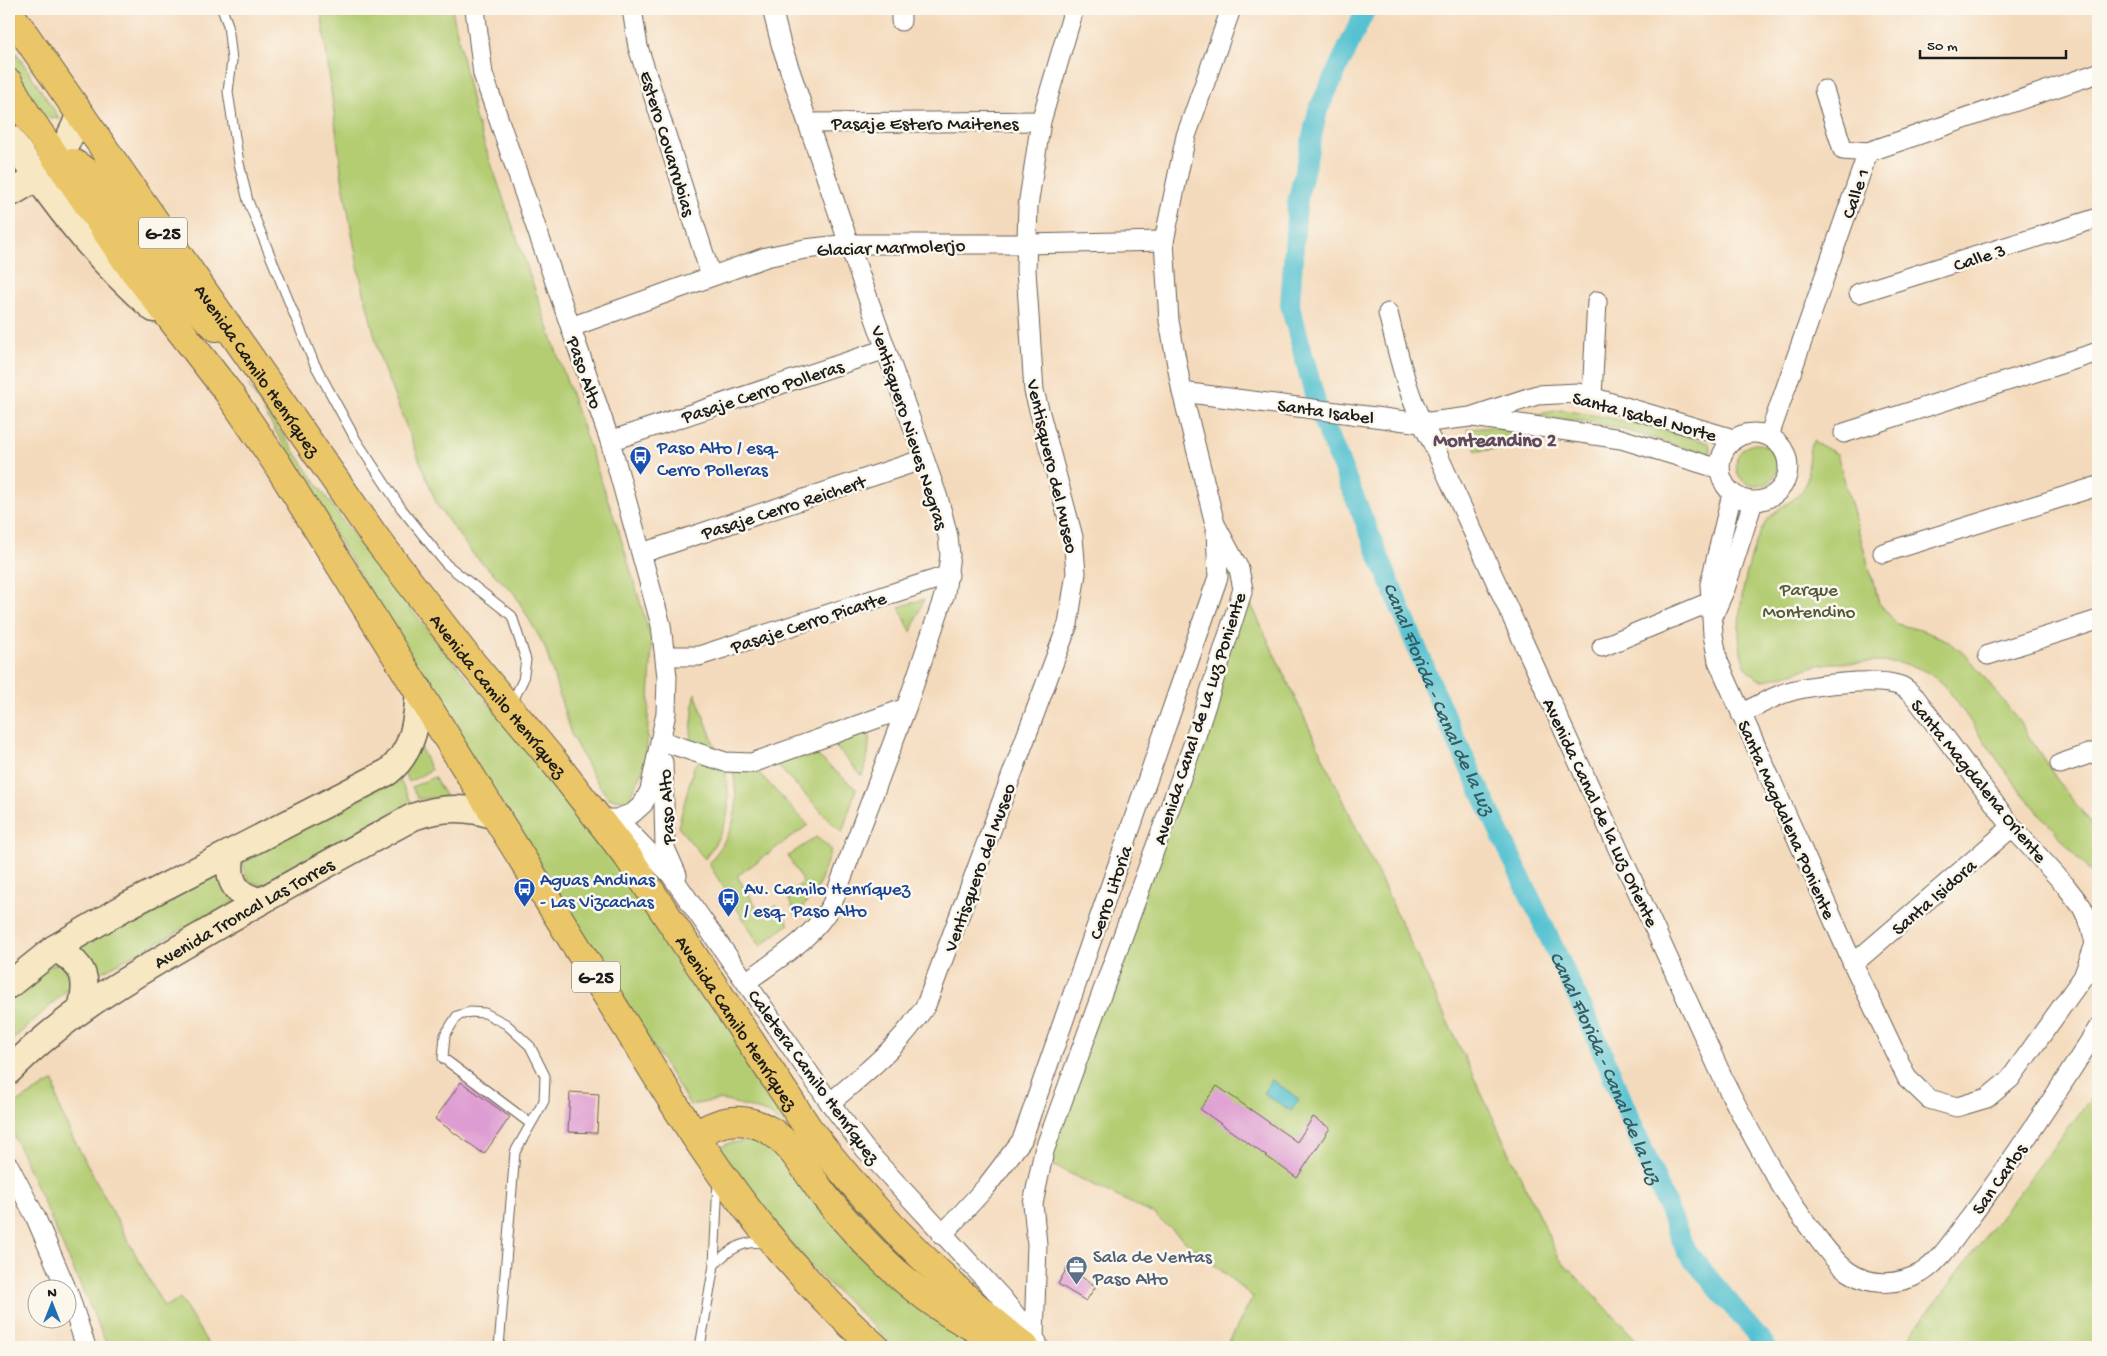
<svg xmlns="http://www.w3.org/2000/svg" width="2107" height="1356" viewBox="0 0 2107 1356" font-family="'Gochi Hand',sans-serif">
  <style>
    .green { fill: #b4cd73; stroke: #687448 }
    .water { fill: #57c2d1; stroke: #3a6f76 }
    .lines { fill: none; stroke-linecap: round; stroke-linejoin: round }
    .canal { stroke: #57c2d1; stroke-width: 20 }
    .building { fill: #de9dd2 }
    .lane-casing { stroke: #685e54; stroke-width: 11 }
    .street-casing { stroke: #685e54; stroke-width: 21 }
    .secondary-casing { stroke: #685e54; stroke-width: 29 }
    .primary-casing { stroke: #685e54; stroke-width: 30 }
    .lane { stroke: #fff; stroke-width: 9 }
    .street { stroke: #fff; stroke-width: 19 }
    .secondary { stroke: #f7e8c3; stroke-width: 26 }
    .primary { stroke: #eac669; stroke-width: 28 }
    .labels { text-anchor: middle; stroke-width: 5; stroke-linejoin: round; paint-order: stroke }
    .shield { fill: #fbf7ec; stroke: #5f5e5a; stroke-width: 1 }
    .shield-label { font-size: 18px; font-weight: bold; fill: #1c1c1c }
    .street-label { font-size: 19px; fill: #1c1c1c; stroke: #fbf7ec }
    .transit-label { font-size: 19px; fill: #164399; stroke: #fbf7ec; text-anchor: start }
    .park-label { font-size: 19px; fill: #515a3a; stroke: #fbf7ec }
    .service-label { font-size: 19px; fill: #4e5e75; stroke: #fbf7ec; text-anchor: start }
    .neighbourhood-label { font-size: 20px; font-weight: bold; fill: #60495c; stroke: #fbf7ec }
    .water-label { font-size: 20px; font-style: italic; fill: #345e64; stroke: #fbf7ec }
  </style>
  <rect width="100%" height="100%" fill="#fbf7ec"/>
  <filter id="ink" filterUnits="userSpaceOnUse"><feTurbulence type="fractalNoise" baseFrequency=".02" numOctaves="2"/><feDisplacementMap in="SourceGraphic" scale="10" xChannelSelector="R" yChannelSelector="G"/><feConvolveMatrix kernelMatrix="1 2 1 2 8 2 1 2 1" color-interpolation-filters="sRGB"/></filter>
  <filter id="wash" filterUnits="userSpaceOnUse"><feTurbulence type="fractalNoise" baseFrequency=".0096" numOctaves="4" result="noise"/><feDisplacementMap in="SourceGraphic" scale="20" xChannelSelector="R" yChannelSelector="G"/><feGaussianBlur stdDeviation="1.12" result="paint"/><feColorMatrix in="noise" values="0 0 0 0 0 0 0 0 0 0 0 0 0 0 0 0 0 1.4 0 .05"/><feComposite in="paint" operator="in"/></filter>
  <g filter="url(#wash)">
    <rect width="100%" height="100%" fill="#f4dabc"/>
    <g class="green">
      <polygon points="321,9 452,9 475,117 619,532 652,642 646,762 628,801 608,798 591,773 571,734 545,647 514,593 473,554 438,507 381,362 359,272 342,178"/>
      <polygon points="9,42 60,119 43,117 9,63"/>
      <polygon points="248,384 342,520 410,608 605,846 943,1296 911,1273 858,1217 796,1138 770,1114 735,1103 719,1100 690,1105 368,590"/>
      <path d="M1561,410C1611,417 1660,428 1709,443L1711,452L1706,455C1669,443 1632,431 1594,423C1574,419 1553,420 1533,415Z"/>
      <polygon points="1493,427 1518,430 1520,448 1476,451 1467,429"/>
      <path d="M1813,441L1837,454L1879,603L1897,624L1924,631L1948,641L1968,657L2016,717L2062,787L2098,831V881L2016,786L1949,691C1921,660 1897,661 1858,663C1845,663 1831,662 1819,665C1801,669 1781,678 1763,680C1717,671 1748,544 1768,519C1779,505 1798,501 1805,486C1811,472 1805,454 1813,441Z"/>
      <circle cx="1757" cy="465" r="21"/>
      <polygon points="1248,598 1559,1258 1643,1347 1226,1347 1253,1297 1153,1214 1040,1159"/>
      <polygon points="924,599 911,632 899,607"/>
      <polygon points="695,693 717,752 690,743"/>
      <polygon points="870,732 868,755 862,776 833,744"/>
      <polygon points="419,744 431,770 409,782 404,773"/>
      <polygon points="812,751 856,789 842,833 775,763"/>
      <path d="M699,761L725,769C732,814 729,822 705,859L678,827L694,766Z"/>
      <path d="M733,769L757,771L808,825L737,876L762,915L777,905L789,924L760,946L709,864C736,826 740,816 733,769Z"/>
      <path d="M398,777L413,805L263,885C244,883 239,869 247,853Z"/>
      <polygon points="434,777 446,797 418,799 412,787"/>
      <polygon points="816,837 831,849 818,888 796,915 787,896 803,882 788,856"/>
      <polygon points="222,868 240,899 92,977 90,959 73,943"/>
      <polygon points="61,962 71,978 67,990 9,1043 9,1001 48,967"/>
      <polygon points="54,1081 59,1108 73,1138 164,1307 180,1298 210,1347 108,1347 9,1125 9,1107"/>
      <polygon points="2098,1089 2098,1347 1901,1347"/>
      <polygon points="747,1141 765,1144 789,1164 984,1347 895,1347 804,1260 718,1149 729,1143"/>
    </g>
    <polygon class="water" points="1272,1080 1299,1099 1291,1111 1263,1093"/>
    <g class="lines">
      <path class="canal" id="s1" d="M1366,9L1318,110L1297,203L1290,305L1318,409L1446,718L1595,1035L1686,1251L1767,1347"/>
    </g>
    <g id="blocks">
      <g class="building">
        <polygon points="461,1082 510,1117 484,1154 435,1119"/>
        <polygon points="1217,1086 1297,1142 1313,1117 1330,1128 1297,1178 1200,1109"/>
        <polygon points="570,1092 599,1094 597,1133 568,1132"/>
        <polygon points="1067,1268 1096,1286 1086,1301 1058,1284"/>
      </g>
    </g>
  </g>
  <g filter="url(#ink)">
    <use href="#blocks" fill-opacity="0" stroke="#685e54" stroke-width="1"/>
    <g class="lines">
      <defs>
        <g id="lane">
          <polyline points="222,9 228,25 232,60 228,92 239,163 248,201 314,363 356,440 401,508 446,564 512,616 526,660 523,680 511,705"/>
          <path d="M714,1265C728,1250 745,1238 766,1244"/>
          <polyline points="499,1347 515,1152 544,1101 545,1076 530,1046 506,1024 485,1013 470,1012 457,1016 445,1035 443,1058 531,1124"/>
          <polyline points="700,1347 714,1265 718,1181"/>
        </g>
        <g id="street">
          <polyline points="475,9 483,74 610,441 661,625 667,677 666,713 650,790 643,804 633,813 617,819 600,819"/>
          <polyline points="632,9 638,47 711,276"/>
          <polyline points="901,21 901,9"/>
          <polyline points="1824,90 1843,150 1868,152"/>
          <polyline points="808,123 1041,121"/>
          <polyline points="1859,293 2098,218"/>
          <path d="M1388,313C1399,358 1409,402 1432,442L1727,1087C1754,1139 1780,1190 1816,1236C1826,1249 1836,1263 1849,1272C1871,1287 1899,1285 1921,1273C1941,1261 1954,1238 1969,1219C2015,1158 2057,1093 2098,1028"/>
          <polyline points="571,327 766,257 805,249 849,244 1026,244 1164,241"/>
          <polyline points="1182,392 1421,423 1470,417 1537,395 1578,393 1734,439"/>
          <polyline points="1592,396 1597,301"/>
          <polyline points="1473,417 1621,439 1720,469"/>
          <circle cx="1754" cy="467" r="34"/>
          <polyline points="1844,433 2098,352"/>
          <polyline points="1769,436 1868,152 2098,73"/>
          <polyline points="610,441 886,349"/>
          <path d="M1732,494L1710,584L1713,635L1718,661L1853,964L1907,1078L1929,1099L1957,1107L1987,1098L2010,1079L2083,977L2095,944L2091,926L2082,907L2065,885L2012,827L1915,697C1911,694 1907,689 1903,687C1880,676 1806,685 1782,694C1768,700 1754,707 1741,714"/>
          <polyline points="642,553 924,459"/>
          <polyline points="1883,553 2098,486"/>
          <polyline points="1713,616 1725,589 1753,502"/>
          <polyline points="1602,647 1710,602"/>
          <polyline points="1988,655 2098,620"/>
          <polyline points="666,656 699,656 949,575"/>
          <polyline points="662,741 725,762 752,763 906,708"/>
          <polyline points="663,762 665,848 677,875"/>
          <polyline points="2060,764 2098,751"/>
          <polyline points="617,819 671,875 830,1103 865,1149 1002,1298 1037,1342"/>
          <polyline points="1853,964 2012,827"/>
          <path d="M746,982C777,959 813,939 832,904L906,708L945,593L950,555L948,536L939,501L849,244L781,44L772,9"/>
          <path d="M830,1103C868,1070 898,1048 926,1005L1068,624L1076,573L1073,537L1034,391L1026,270L1028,206L1041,121L1074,9"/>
          <polyline points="9,1166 35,1216 66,1288"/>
          <polyline points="942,1235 986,1187 1022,1140 1218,577 1216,531"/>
          <polyline points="68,1292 86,1347"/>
          <polyline points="1034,1338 1037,1244 1033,1204 1044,1151 1194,742 1243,589 1239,569 1215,524 1182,392 1169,321 1164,241 1186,136 1231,9"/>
        </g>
        <g id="secondary">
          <path d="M9,137C51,199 97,261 154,309"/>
          <path d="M9,194C48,173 64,156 80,113"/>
          <path d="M232,853C226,878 234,896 261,901"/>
          <path d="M55,948C83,965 90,976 81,1009"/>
          <path d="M9,985L55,948L125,907L388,772C414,751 417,721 419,689"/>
          <path id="s2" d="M9,1071C64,1015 130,977 197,938C268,896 340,857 413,817C442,806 469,806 498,817"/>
        </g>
        <g id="primary">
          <path id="s3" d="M9,12L375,537L463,652L555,763L628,857L808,1128C871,1211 944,1283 1025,1347"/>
          <path d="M9,83L27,115L128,263L228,392L276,462L678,1110C735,1199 796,1277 875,1347"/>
          <polyline points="73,163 92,175 164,277 216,327"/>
          <path d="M695,1136C718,1120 743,1115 769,1130C794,1145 809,1177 827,1199C875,1257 928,1309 998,1339"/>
        </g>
      </defs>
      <use href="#lane" class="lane-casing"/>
      <use href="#street" class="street-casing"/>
      <use href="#secondary" class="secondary-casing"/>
      <use href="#primary" class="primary-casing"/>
      <use href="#lane" class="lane"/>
      <use href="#street" class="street"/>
      <use href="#secondary" class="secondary"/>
      <use href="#primary" class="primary"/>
    </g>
  </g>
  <defs>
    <symbol id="bus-pin" viewBox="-11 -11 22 30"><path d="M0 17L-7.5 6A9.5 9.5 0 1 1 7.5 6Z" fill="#1a4fb4" stroke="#fbf7ec"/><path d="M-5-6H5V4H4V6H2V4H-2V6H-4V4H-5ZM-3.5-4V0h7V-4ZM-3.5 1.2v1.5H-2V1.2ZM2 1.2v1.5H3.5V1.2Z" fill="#fff"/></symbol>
    <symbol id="office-pin" viewBox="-11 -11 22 30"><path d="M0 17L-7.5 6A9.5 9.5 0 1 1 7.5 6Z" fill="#5c6f8a" stroke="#fbf7ec"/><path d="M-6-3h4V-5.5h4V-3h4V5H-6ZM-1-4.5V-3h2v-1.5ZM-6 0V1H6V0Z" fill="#fff"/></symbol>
  </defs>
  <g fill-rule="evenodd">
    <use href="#bus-pin" x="628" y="444" width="25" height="34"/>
    <use href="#bus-pin" x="512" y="876" width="25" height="34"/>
    <use href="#bus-pin" x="716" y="886" width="25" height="34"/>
    <use href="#office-pin" x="1064" y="1254" width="25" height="34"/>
  </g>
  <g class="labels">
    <g class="shield">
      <rect x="139" y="217.5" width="48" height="31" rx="4"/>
      <rect x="572" y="961.5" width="48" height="31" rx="4"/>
    </g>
    <g class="shield-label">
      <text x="163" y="239">G-25</text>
      <text x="596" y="983">G-25</text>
    </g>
    <g class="street-label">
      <text x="925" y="129">Pasaje Estero Maitenes</text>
      <text transform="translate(669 143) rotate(73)" y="7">Estero Covarrubias</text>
      <text transform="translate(1854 193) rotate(-71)" y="7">Calle 1</text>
      <text transform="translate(891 246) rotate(-2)" y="7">Glaciar Marmolerjo</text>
      <text transform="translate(1979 256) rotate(-18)" y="7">Calle 3</text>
      <text dy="7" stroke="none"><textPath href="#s3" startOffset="436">Avenida Camilo Henríquez</textPath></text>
      <text transform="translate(586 372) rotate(71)" y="7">Paso Alto</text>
      <text transform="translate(762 390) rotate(-18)" y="7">Pasaje Cerro Polleras</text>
      <text transform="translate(1326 410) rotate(8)" y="7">Santa Isabel</text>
      <text transform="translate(1645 415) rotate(15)" y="7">Santa Isabel Norte</text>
      <text transform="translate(911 427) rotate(72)" y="7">Ventisquero Nieves Negras</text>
      <text transform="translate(1054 466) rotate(77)" y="7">Ventisquero del Museo</text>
      <text transform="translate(783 506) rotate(-18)" y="7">Pasaje Cerro Reichert</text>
      <text transform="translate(808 621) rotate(-18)" y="7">Pasaje Cerro Picarte</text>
      <text dy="7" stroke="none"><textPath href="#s3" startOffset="841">Avenida Camilo Henríquez</textPath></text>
      <text transform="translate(1198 718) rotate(-72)" y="7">Avenida Canal de La Luz Poniente</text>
      <text transform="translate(1980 780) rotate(51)" y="7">Santa Magdalena Oriente</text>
      <text transform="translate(665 807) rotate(-93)" y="7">Paso Alto</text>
      <text transform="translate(1602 812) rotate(65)" y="7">Avenida Canal de la Luz Oriente</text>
      <text transform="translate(1788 819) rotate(66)" y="7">Santa Magdalena Poniente</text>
      <text transform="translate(978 867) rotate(-70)" y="7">Ventisquero del Museo</text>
      <text transform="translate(1109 892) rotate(-71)" y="7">Cerro Litoria</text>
      <text transform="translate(1933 896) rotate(-41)" y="7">Santa Isidora</text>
      <text dy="7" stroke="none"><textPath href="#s2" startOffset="284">Avenida Troncal Las Torres</textPath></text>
      <text dy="7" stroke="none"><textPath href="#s3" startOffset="1246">Avenida Camilo Henríquez</textPath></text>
      <text transform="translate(815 1076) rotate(54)" y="7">Caletera Camilo Henríquez</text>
      <text transform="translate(1998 1178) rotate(-55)" y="7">San Carlos</text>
    </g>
    <g class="transit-label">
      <text x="657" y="453">Paso Alto / esq.<tspan x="657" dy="22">Cerro Polleras</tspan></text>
      <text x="540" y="885">Aguas Andinas<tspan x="540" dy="22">- Las Vizcachas</tspan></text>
      <text x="744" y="894">Av. Camilo Henríquez<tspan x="744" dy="22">/ esq. Paso Alto</tspan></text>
    </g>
    <g class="park-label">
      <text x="1809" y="595">Parque<tspan x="1809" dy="22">Montendino</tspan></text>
    </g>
    <g class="service-label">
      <text x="1093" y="1262">Sala de Ventas<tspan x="1093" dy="22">Paso Alto</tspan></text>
    </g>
    <g class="neighbourhood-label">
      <text x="1495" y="446">Monteandino 2</text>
    </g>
    <g class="water-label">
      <text dy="7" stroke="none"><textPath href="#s1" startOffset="731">Canal Florida - Canal de la Luz</textPath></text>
      <text dy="7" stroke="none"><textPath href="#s1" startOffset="1136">Canal Florida - Canal de la Luz</textPath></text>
    </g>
  </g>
  <rect width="2107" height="1356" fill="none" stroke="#fbf7ec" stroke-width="30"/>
  <g transform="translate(52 1304)"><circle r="24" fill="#fbf7ec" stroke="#a29f99"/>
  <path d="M0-4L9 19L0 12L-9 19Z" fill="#1f6fb2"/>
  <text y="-8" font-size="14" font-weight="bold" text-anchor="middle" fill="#1c1c1c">N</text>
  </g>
  <path d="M1920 50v8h146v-8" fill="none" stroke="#1c1c1c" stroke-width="2.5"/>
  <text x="1927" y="50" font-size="15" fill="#1c1c1c" stroke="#fbf7ec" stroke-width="4" paint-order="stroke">50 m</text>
</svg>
